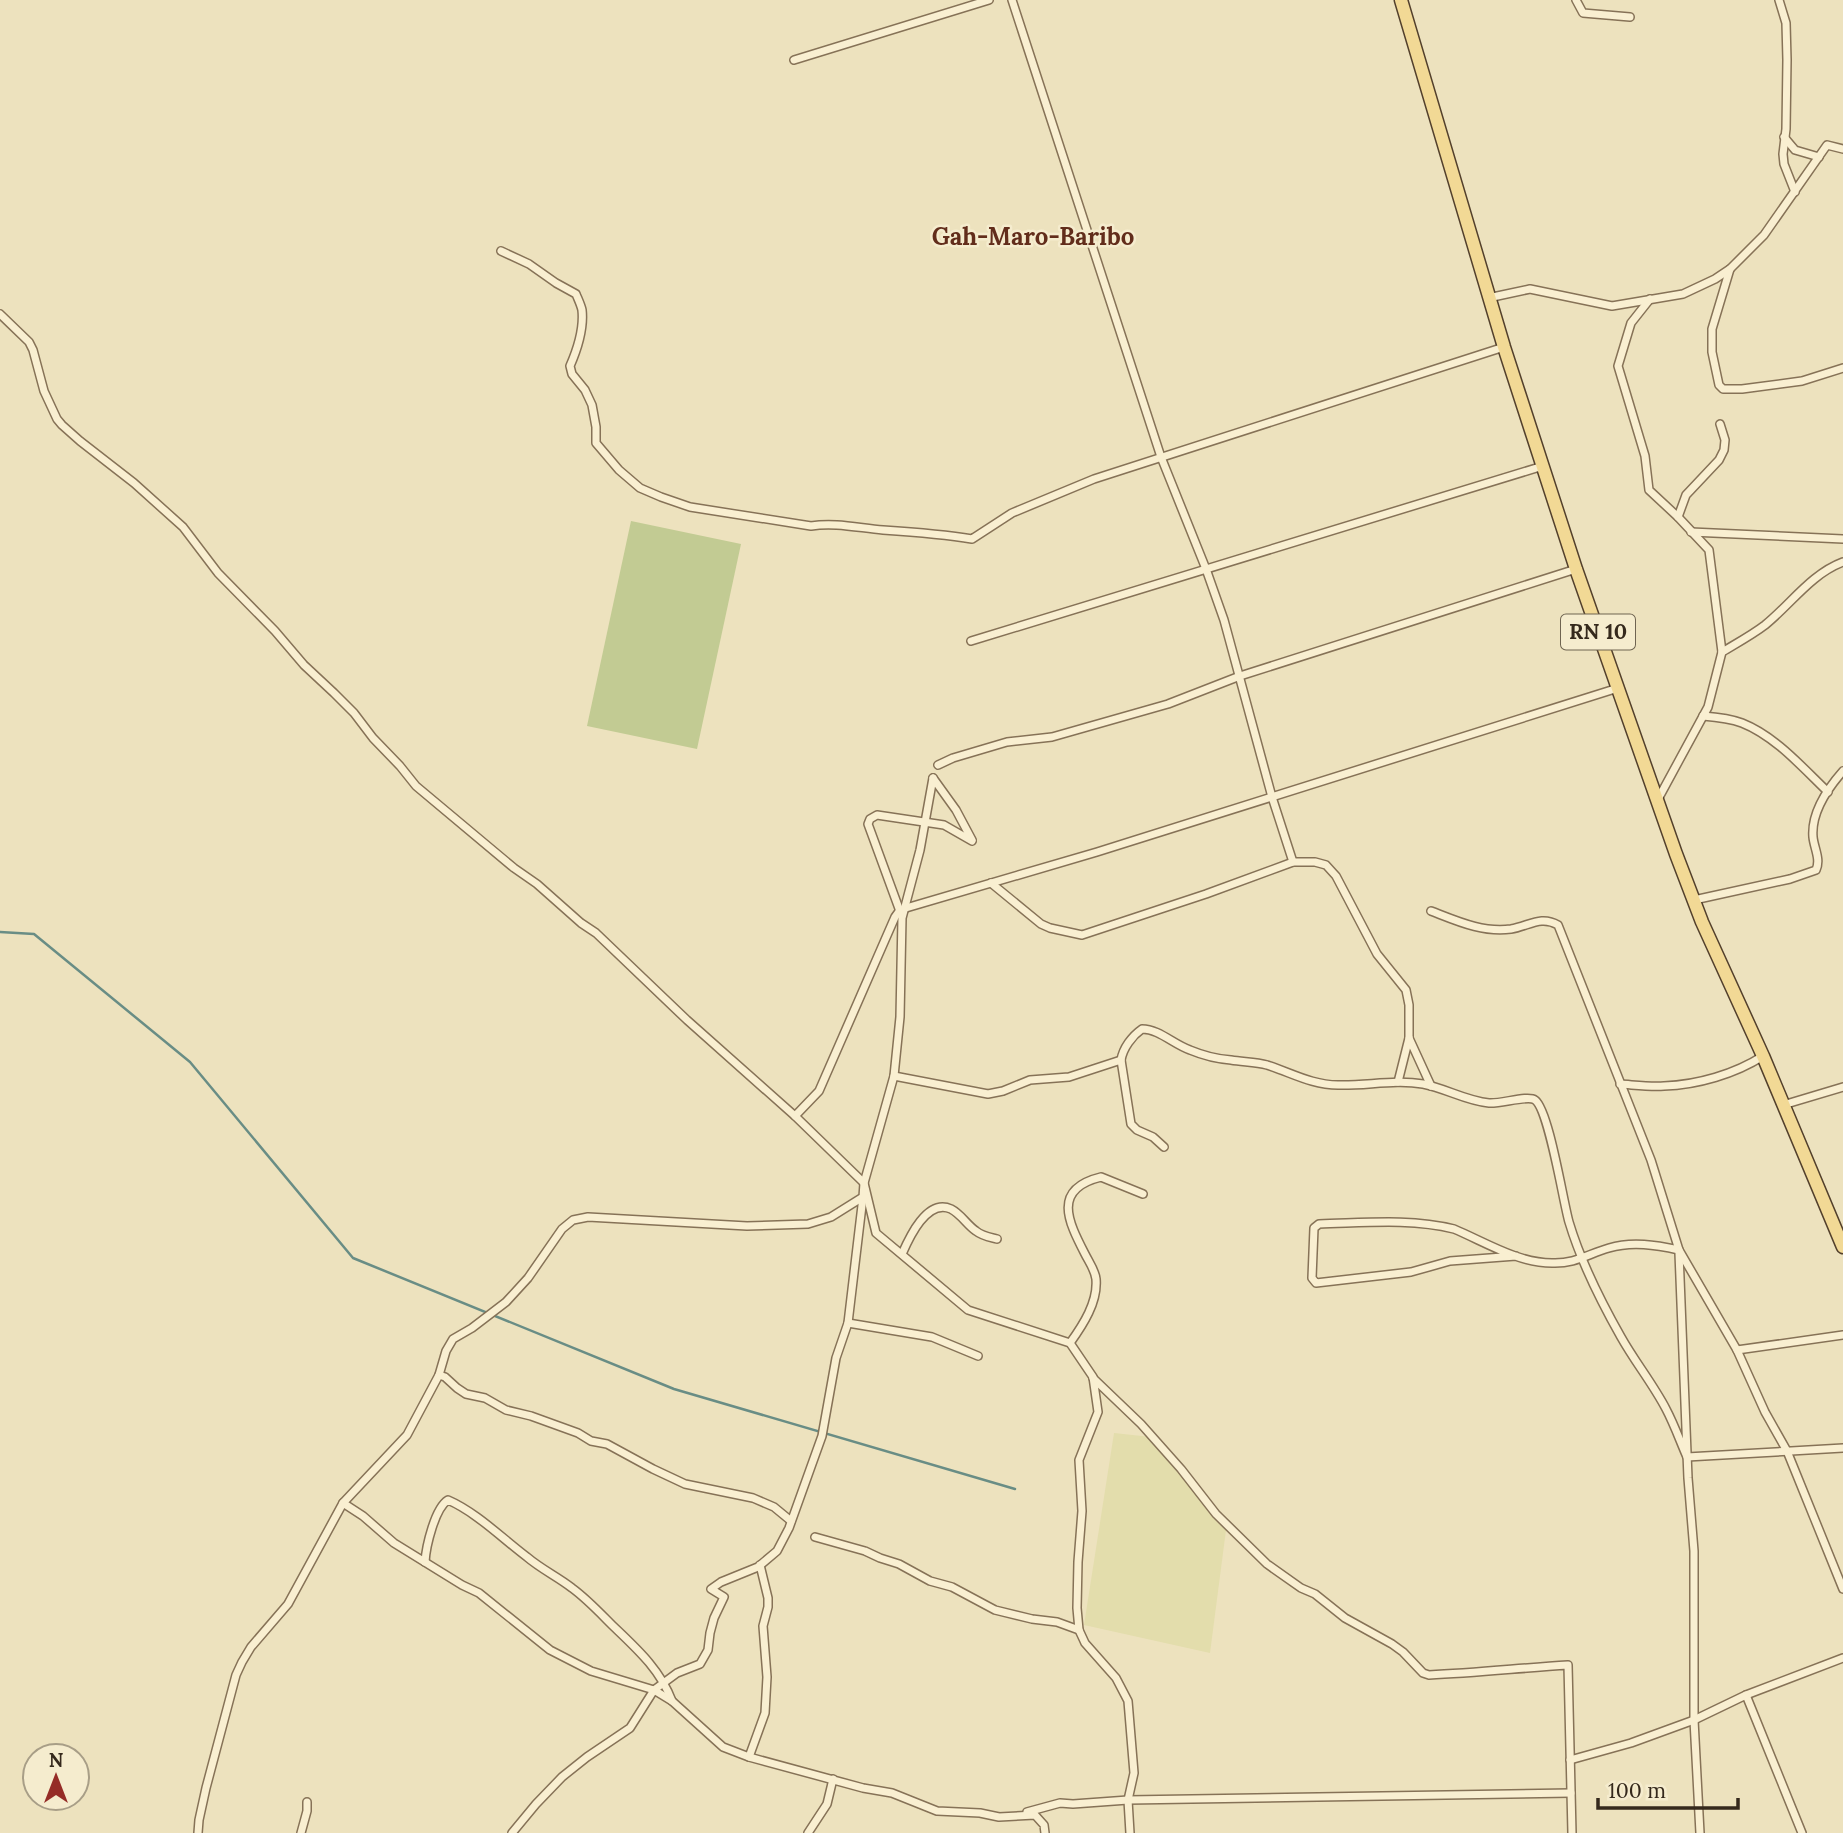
<svg xmlns="http://www.w3.org/2000/svg" width="1843" height="1833" viewBox="0 0 1843 1833" font-family="Lora,serif">
  <style>
    .farmland { fill: #e3ddac }
    .green { fill: #c2cb93 }
    .lines { fill: none; stroke-linecap: round; stroke-linejoin: round }
    .stream { stroke: #698d85; stroke-width: 2.5 }
    .minor-casing { stroke: #867257; stroke-width: 10 }
    .primary-casing { stroke: #53402c; stroke-width: 15 }
    .minor { stroke: #f9efd1; stroke-width: 7 }
    .primary { stroke: #f2d995; stroke-width: 12 }
    .labels { text-anchor: middle; stroke-width: 5; stroke-linejoin: round; paint-order: stroke }
    .shield { fill: #f5ecce; stroke: #6f6451; stroke-width: 2 }
    .shield-label { font-size: 21px; font-weight: bold; fill: #35291c }
    .neighbourhood-label { font-size: 24px; font-weight: bold; fill: #622d1b; stroke: #f5ecce }
  </style>
  <rect width="100%" height="100%" fill="#ede2be"/>
  <polygon class="farmland" points="1114,1433 1151,1437 1226,1530 1210,1653 1084,1625"/>
  <polygon class="green" points="631,521 741,544 697,749 587,726"/>
  <g class="lines">
    <polyline class="stream" points="0,932 34,934 190,1062 353,1258 674,1389 1015,1489"/>
    <defs>
      <g id="minor">
        <polyline points="1012,0 1161,457 1206,569 1224,620 1272,797 1293,862"/>
        <polyline points="1576,0 1583,13 1630,17"/>
        <polyline points="1779,0 1786,23 1787,60 1786,129 1783,154 1784,164 1795,192"/>
        <polyline points="794,60 989,0"/>
        <polyline points="1784,137 1795,150 1819,157"/>
        <path d="M501,251L529,264L556,283L576,294C578,299 581,305 582,310C584,328 577,350 570,366L572,374L585,390L592,405L596,427V443L619,470L640,488L661,497L690,507L811,526C835,522 859,528 883,530C913,532 942,534 972,539L1012,513L1094,479L1504,347"/>
        <polyline points="1730,269 1712,329 1712,352 1719,385 1723,389 1742,389 1802,381 1843,368"/>
        <polyline points="1488,298 1530,289 1612,306 1683,294 1715,279 1730,269 1764,235 1827,145 1843,149"/>
        <polyline points="1650,299 1631,323 1618,366 1645,456 1649,490 1678,517 1709,550 1722,652 1708,707 1657,801"/>
        <polyline points="0,314 29,342 33,350 44,391 57,419 62,425 80,441 134,483 183,527 218,573 275,631 304,665 334,693 354,713 373,738 400,766 416,786 514,868 537,884 581,923 596,933 687,1020 795,1116 864,1183 876,1233 968,1310 1070,1343 1093,1377 1098,1412 1079,1460 1082,1511 1078,1562 1077,1608 1079,1630 1085,1643 1116,1678 1128,1701 1134,1773 1128,1800 1130,1833"/>
        <polyline points="1678,517 1686,495 1719,460 1724,450 1725,440 1720,424"/>
        <polyline points="1691,532 1843,539"/>
        <polyline points="971,641 1543,466"/>
        <path d="M1722,652C1737,643 1752,635 1765,625C1791,604 1811,574 1843,562"/>
        <path d="M1703,716C1716,717 1729,718 1742,723C1775,736 1802,767 1828,792"/>
        <polyline points="938,765 953,758 1007,742 1052,737 1168,704 1240,676 1576,569"/>
        <polyline points="933,778 956,810 972,840"/>
        <polyline points="991,883 1041,924 1050,928 1082,935 1206,894 1293,862 1315,862 1326,865 1336,876 1377,954 1406,990 1409,1005 1409,1038 1431,1086"/>
        <path d="M1694,900L1790,879L1816,870C1821,859 1814,848 1813,837C1811,813 1828,788 1843,771"/>
        <polyline points="906,908 1097,852 1618,688"/>
        <path d="M1431,911C1457,921 1483,933 1511,929C1529,926 1541,915 1558,925L1651,1160L1679,1250L1737,1350L1765,1412L1787,1451L1843,1589"/>
        <polyline points="901,914 868,824 870,819 877,815 944,825 972,841"/>
        <polyline points="894,1076 988,1094 1003,1091 1030,1080 1069,1077 1121,1060"/>
        <polyline points="1398,1082 1409,1038"/>
        <path d="M1620,1084C1635,1085 1650,1087 1664,1086C1697,1085 1735,1074 1763,1056"/>
        <polyline points="1783,1105 1843,1087"/>
        <polyline points="795,1116 819,1091 895,917 900,910"/>
        <path d="M1164,1147L1153,1137L1137,1130L1131,1124L1121,1060C1123,1048 1132,1036 1142,1029C1159,1029 1173,1044 1190,1050C1202,1055 1217,1059 1231,1060C1243,1062 1256,1062 1267,1065C1292,1073 1312,1085 1338,1085C1366,1086 1395,1079 1423,1084C1445,1088 1466,1101 1489,1103C1501,1104 1528,1095 1535,1100C1549,1110 1563,1201 1569,1222C1581,1262 1600,1300 1621,1337C1635,1362 1653,1384 1666,1409C1674,1424 1680,1441 1687,1457L1843,1448"/>
        <polyline points="1679,1253 1688,1478 1694,1551 1694,1720 1700,1833"/>
        <path d="M902,1254C909,1238 927,1198 951,1209C961,1214 967,1225 976,1231C982,1236 989,1237 997,1239"/>
        <path d="M1516,1256L1450,1261L1411,1272L1316,1283L1312,1278L1314,1228L1319,1224C1364,1223 1410,1218 1454,1229C1485,1242 1518,1263 1552,1263C1575,1264 1588,1254 1609,1248C1632,1241 1656,1245 1679,1250"/>
        <polyline points="848,1323 932,1337 978,1356"/>
        <path d="M1070,1343C1083,1325 1098,1302 1096,1279C1095,1270 1089,1262 1085,1254C1068,1221 1052,1189 1101,1177L1143,1194"/>
        <polyline points="1737,1350 1843,1335"/>
        <polyline points="439,1375 445,1377 457,1388 466,1394 485,1398 506,1410 531,1416 578,1433 591,1441 607,1444 653,1469 685,1484 753,1498 774,1507 791,1521"/>
        <path d="M1093,1378L1141,1424L1181,1469L1216,1514L1267,1564L1301,1588L1315,1594L1345,1618L1392,1644L1403,1652L1423,1673L1429,1675C1475,1673 1521,1668 1568,1665L1572,1833"/>
        <polyline points="343,1503 363,1516 394,1543 462,1585 479,1593 550,1650 591,1671 654,1690 672,1701 723,1747 749,1757 863,1788 892,1793 937,1811 980,1813 999,1817 1035,1815 1044,1825 1045,1833"/>
        <polyline points="815,1537 865,1551 880,1558 899,1564 930,1581 952,1587 995,1610 1032,1619 1057,1622 1079,1630"/>
        <path d="M425,1562C426,1546 435,1508 448,1500C476,1512 503,1539 527,1557C541,1569 558,1577 572,1588C587,1599 599,1612 612,1625C636,1648 660,1669 672,1701"/>
        <polyline points="1746,1695 1802,1833"/>
        <polyline points="749,1757 765,1713 767,1677 763,1626 768,1607 768,1598 760,1565"/>
        <polyline points="1570,1760 1631,1743 1694,1720 1746,1695 1843,1658"/>
        <polyline points="1027,1812 1060,1803 1073,1804 1128,1800 1571,1793"/>
        <polyline points="198,1833 199,1820 206,1788 236,1675 242,1662 251,1647 288,1604 343,1503 407,1435 439,1375 446,1351 453,1339 472,1328 506,1302 528,1278 562,1229 573,1220 588,1217 747,1226 808,1224 831,1217 863,1197 864,1183 894,1076 900,1017 902,918 920,850 933,778"/>
        <polyline points="301,1833 307,1811 307,1802"/>
        <polyline points="512,1833 536,1804 562,1777 587,1757 630,1728 654,1690 677,1673 700,1664 708,1650 710,1633 714,1618 724,1597 711,1589 721,1582 758,1567 777,1551 789,1528 822,1436 836,1358 848,1323 863,1197"/>
        <polyline points="808,1833 827,1804 833,1779"/>
      </g>
      <polyline id="primary" points="1401,0 1504,347 1576,569 1676,854 1702,922 1763,1056 1843,1247"/>
    </defs>
    <use href="#minor" class="minor-casing"/>
    <use href="#primary" class="primary-casing"/>
    <use href="#minor" class="minor"/>
    <use href="#primary" class="primary"/>
  </g>
  <g class="labels">
    <rect class="shield" x="1561" y="614.5" width="74" height="35" rx="5"/>
    <g class="shield-label">
      <text x="1598" y="639">RN 10</text>
    </g>
    <g class="neighbourhood-label">
      <text x="1033" y="245">Gah-Maro-Baribo</text>
    </g>
  </g>
  <g transform="translate(56 1777)"><circle r="33" fill="#f5ecce" stroke="#a89e87" stroke-width="2"/>
  <path d="M0-5L12 26L0 18L-12 26Z" fill="#952c27"/>
  <text y="-10" font-size="19" font-weight="bold" text-anchor="middle" fill="#35291c">N</text>
  </g>
  <path d="M1598 1798v10h140v-10" fill="none" stroke="#35291c" stroke-width="3.5"/>
  <text x="1608" y="1798" font-size="21" fill="#35291c" stroke="#f5ecce" stroke-width="5" paint-order="stroke">100 m</text>
</svg>
